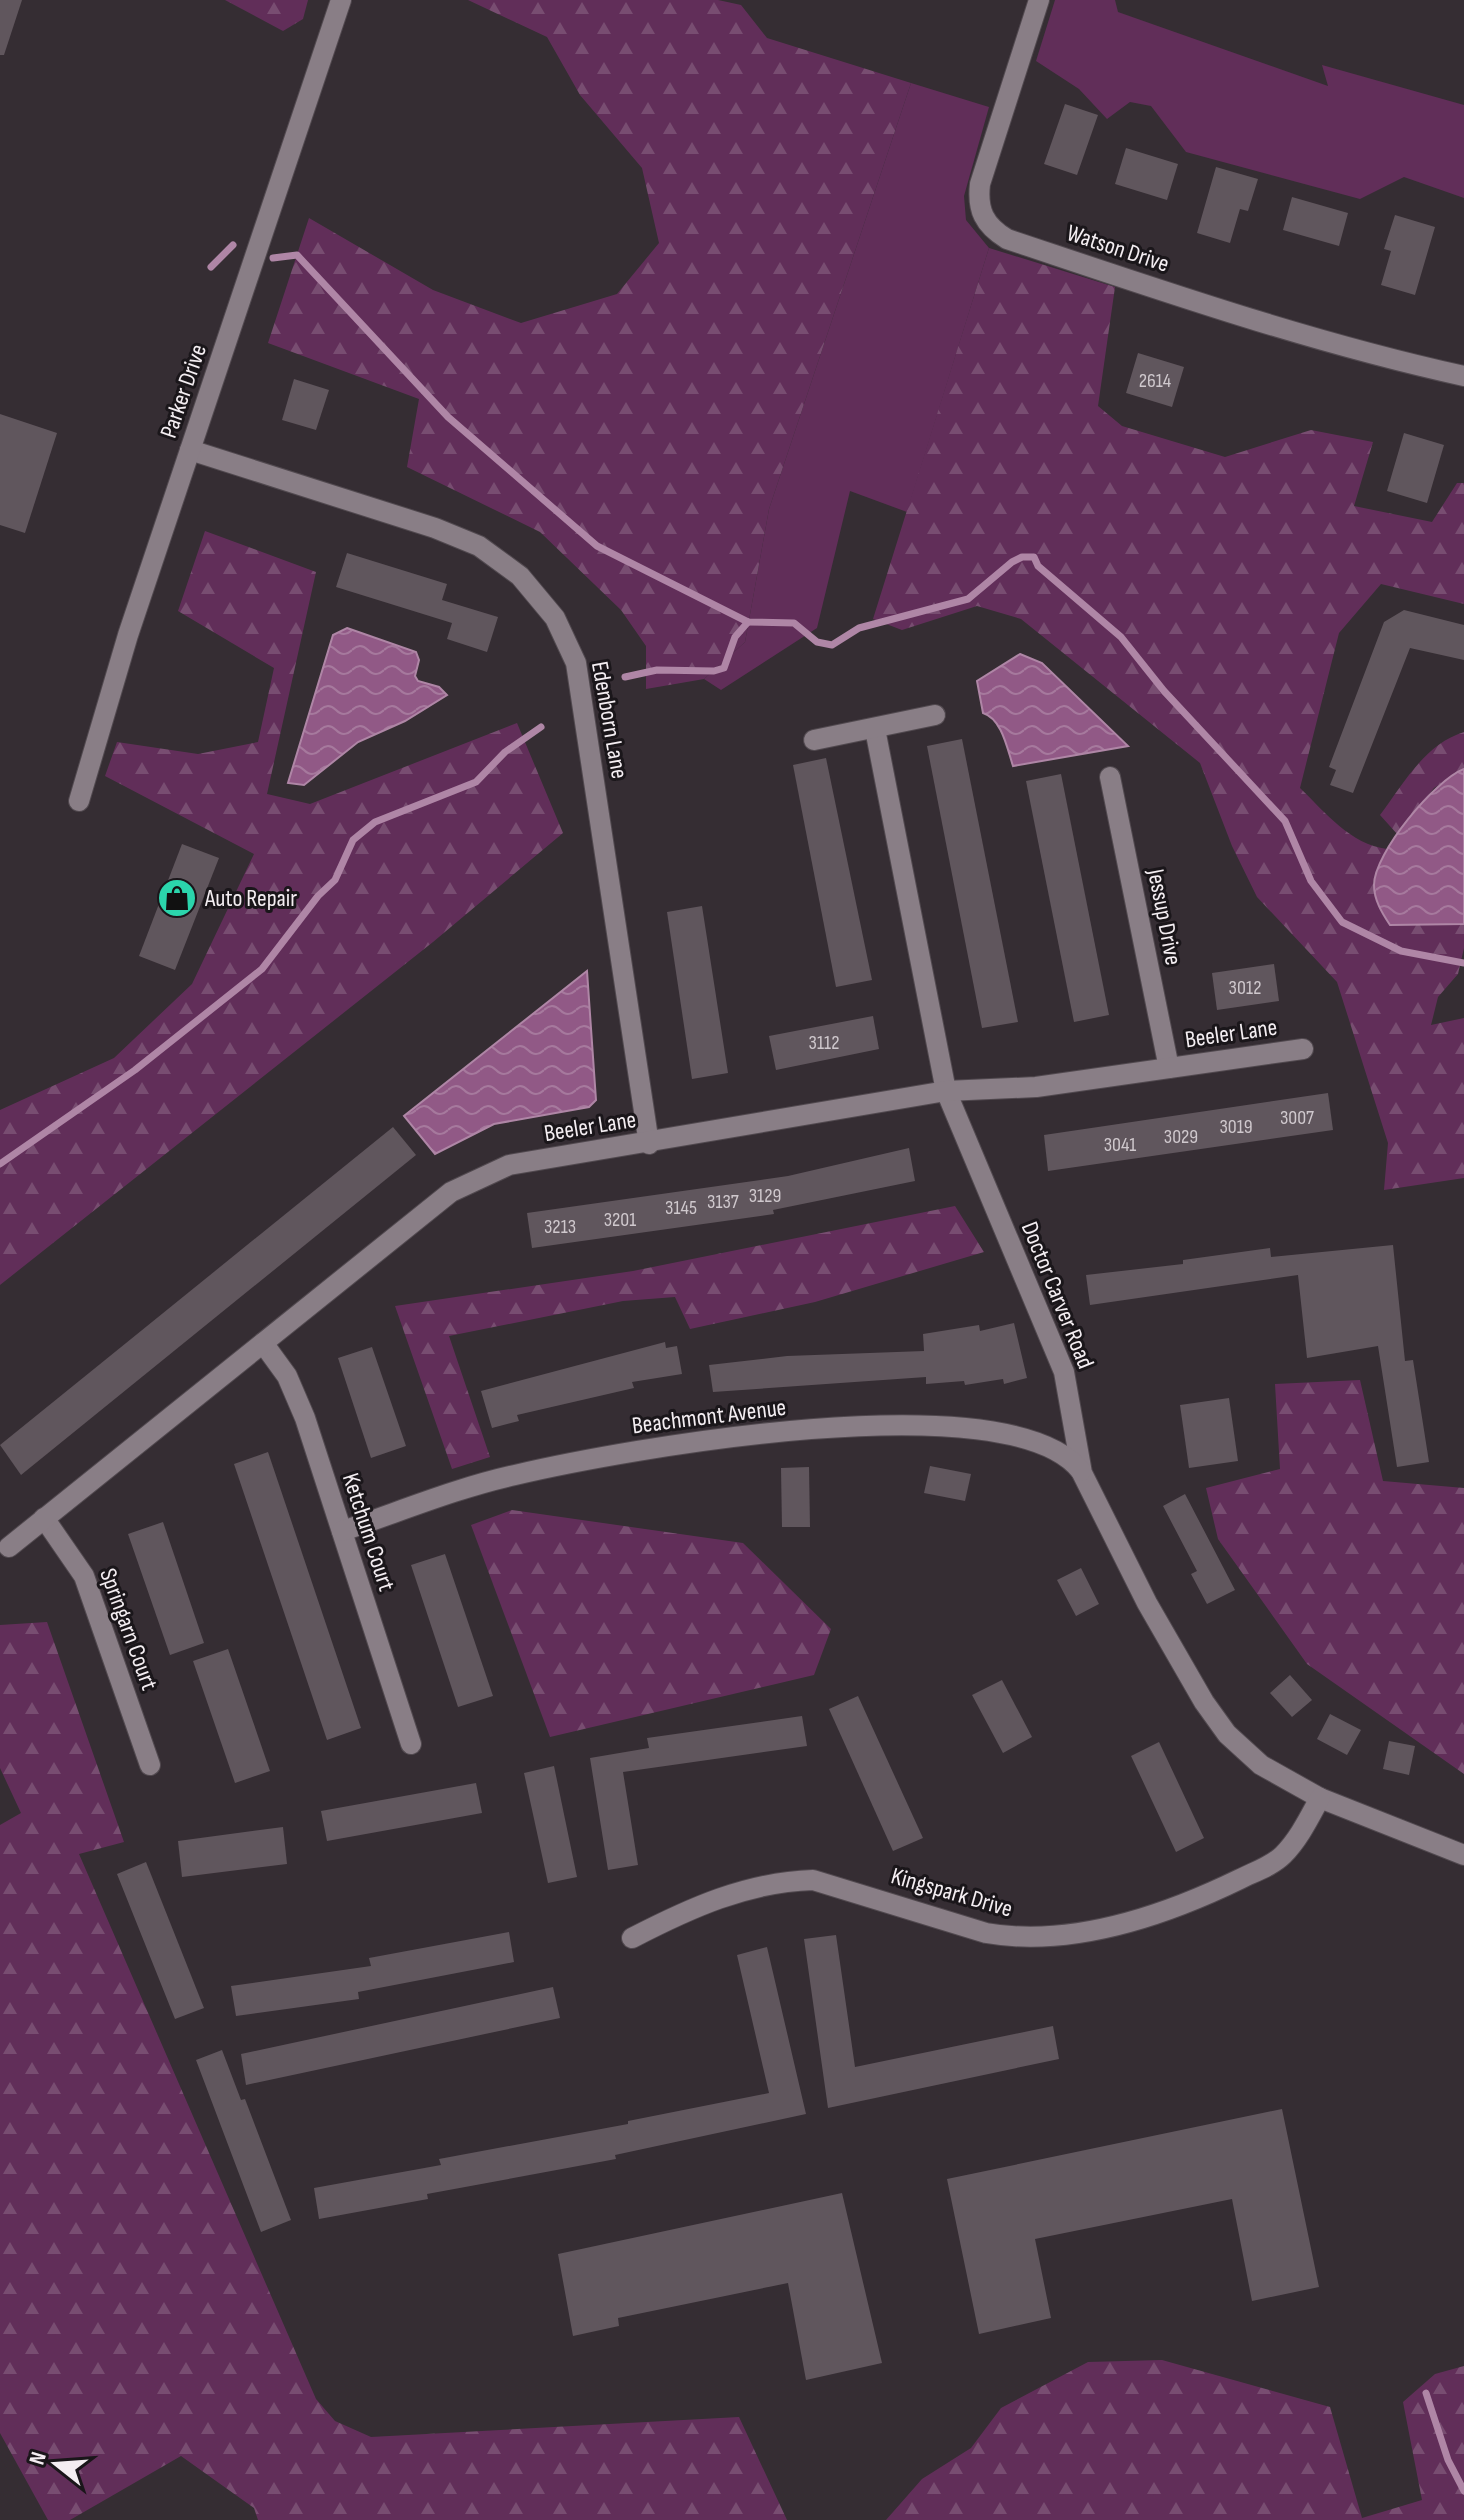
<svg xmlns="http://www.w3.org/2000/svg" width="1464" height="2520" viewBox="0 0 1464 2520" font-family="'Sofia Sans Condensed',sans-serif">
  <style>
    .grass { fill: #612e59 }
    .forest { fill: url(#forest-firs) }
    .water { fill: url(#water-waves); stroke: #af86a6; stroke-width: 2 }
    .lines { fill: none; stroke-linecap: round; stroke-linejoin: round }
    .stream { stroke: #af86a6; stroke-width: 7 }
    .building { fill: #60565d }
    .minor-casing { stroke: #51494f; stroke-width: 22 }
    .minor { stroke: #897e86; stroke-width: 20 }
    .labels { text-anchor: middle; stroke-width: 6; stroke-linejoin: round; paint-order: stroke }
    .number-label { font-size: 20px; fill: #cfc8cd }
    .street-label { font-size: 24px; fill: #f4eef2; stroke: #1a161a }
    .poi-label { font-size: 24px; fill: #f4eef2; stroke: #1a161a; text-anchor: start }
  </style>
  <defs>
    <pattern id="forest-firs" width="22" height="20" patternUnits="userSpaceOnUse" patternTransform="scale(2)"><rect width="22" height="20" fill="#612e59"/><path d="M5 1l3.5 6h-7zM16 11l3.5 6h-7z" fill="#784d71"/></pattern>
    <pattern id="water-waves" width="16" height="10" patternUnits="userSpaceOnUse" patternTransform="scale(2)"><rect width="16" height="10" fill="#915986"/><path d="M0 5q4-4 8 0t8 0" fill="none" stroke="#a6799d"/></pattern>
  </defs>
  <rect width="100%" height="100%" fill="#352d33"/>
  <g class="grass">
    <polygon points="1055,0 1115,0 1118,12 1328,86 1322,65 1464,105 1464,198 1404,177 1360,199 1186,152 1151,106 1130,102 1107,119 1079,89 1036,61"/>
    <polygon points="911,83 989,107 964,196 966,220 989,248 907,512 850,491 817,628 721,690 704,679 745,642 769,509"/>
  </g>
  <g class="forest">
    <polygon points="225,0 308,0 303,19 283,31"/>
    <polygon points="468,0 718,0 741,5 767,38 911,83 769,509 745,642 704,679 646,689 646,646 621,610 540,532 407,467 419,399 268,343 309,218 433,290 521,323 617,294 659,243 642,168 580,95 547,37"/>
    <path d="M989,248L1115,287L1098,406L1122,426L1225,457L1311,430L1373,442L1354,506L1432,522L1457,483H1464V604L1381,584L1339,633L1300,788C1326,813 1350,844 1387,849L1373,883L1390,925L1464,924V948L1458,974L1438,997L1431,1025L1464,1018V1178L1384,1190L1388,1143L1337,982L1257,897L1232,846L1200,763L1021,619L977,606L902,630L873,619Z"/>
    <polygon points="205,531 316,572 267,794 310,804 517,723 563,833 433,942 0,1285 0,1110 114,1058 192,984 254,854 105,776 117,742 198,754 258,742 274,668 178,611"/>
    <path d="M1464,732V769L1434,788L1398,835L1380,815C1404,783 1425,744 1464,732Z"/>
    <polygon points="955,1206 984,1252 815,1302 690,1329 675,1297 623,1301 449,1336 490,1457 452,1469 395,1306 633,1271"/>
    <polygon points="1360,1380 1383,1481 1464,1488 1464,1774 1307,1664 1218,1539 1206,1488 1280,1469 1275,1384"/>
    <polygon points="512,1510 743,1543 831,1629 814,1675 550,1737 471,1525"/>
    <polygon points="47,1622 124,1842 79,1854 316,2399 335,2421 371,2437 739,2417 787,2520 258,2520 254,2508 181,2456 70,2520 48,2520 0,2433 0,1825 21,1813 0,1768 0,1625"/>
    <polygon points="1162,2360 1330,2407 1362,2518 1422,2500 1403,2402 1435,2374 1464,2366 1464,2520 886,2520 922,2479 971,2448 1001,2408 1088,2362"/>
  </g>
  <g class="water">
    <polygon points="347,628 416,652 419,660 415,676 418,681 439,687 447,695 405,721 358,742 304,785 288,783 333,635"/>
    <path d="M1020,654L1042,663L1128,746L1013,766C1007,748 1002,719 983,713L977,681Z"/>
    <path d="M1464,769V924L1390,925C1382,913 1374,900 1374,885C1374,853 1435,780 1464,769Z"/>
    <polygon points="587,971 596,1100 589,1107 494,1124 435,1154 404,1116"/>
  </g>
  <g class="lines">
    <g class="stream">
      <polyline points="273,258 297,255 448,417 597,546 748,622 794,623 817,642 832,645 859,628 968,599 1012,562 1022,557 1034,557 1038,566 1121,637 1164,691 1285,821 1311,881 1342,922 1401,951 1464,963"/>
      <polyline points="211,267 233,245"/>
      <polyline points="625,677 657,670 714,671 724,668 735,637 748,622"/>
      <polyline points="0,1164 135,1070 262,969 318,896 335,880 353,840 375,822 476,782 505,752 541,727"/>
      <polyline points="1426,2393 1448,2460 1464,2491"/>
    </g>
  </g>
  <g class="building">
    <polygon points="0,0 22,0 4,55 0,55"/>
    <polygon points="1065,104 1098,115 1077,175 1044,164"/>
    <polygon points="1126,148 1178,164 1167,200 1115,184"/>
    <polygon points="1216,167 1258,179 1248,211 1240,209 1230,243 1197,233"/>
    <polygon points="1292,197 1348,213 1339,246 1283,230"/>
    <polygon points="1395,215 1435,227 1415,295 1381,285 1391,251 1384,249"/>
    <polygon points="1138,353 1184,367 1172,407 1126,393"/>
    <polygon points="294,379 329,390 316,430 282,420"/>
    <polygon points="0,414 57,433 25,533 0,525"/>
    <polygon points="1404,433 1444,445 1427,503 1387,491"/>
    <polygon points="347,553 447,584 442,600 498,617 487,652 447,639 452,623 336,587"/>
    <polygon points="1404,610 1464,625 1464,660 1410,648 1353,793 1330,785 1336,770 1329,767 1384,622"/>
    <polygon points="962,739 1018,1022 982,1028 927,746"/>
    <polygon points="826,758 872,980 836,987 793,765"/>
    <polygon points="1061,774 1109,1015 1074,1022 1026,781"/>
    <polygon points="182,844 219,858 175,970 139,956"/>
    <polygon points="702,906 728,1073 692,1079 667,912"/>
    <polygon points="1274,964 1279,1001 1217,1010 1212,973"/>
    <polygon points="873,1016 879,1049 776,1070 769,1036"/>
    <polygon points="1328,1093 1333,1130 1048,1171 1044,1135"/>
    <polygon points="393,1127 416,1155 21,1475 0,1445"/>
    <polygon points="909,1148 915,1181 773,1210 774,1214 532,1248 527,1213 788,1176"/>
    <polygon points="1393,1245 1405,1361 1413,1360 1429,1462 1397,1467 1378,1346 1307,1358 1298,1275 1090,1305 1086,1275 1183,1264 1183,1260 1270,1248 1271,1257"/>
    <polygon points="1014,1323 1027,1378 1004,1384 1003,1379 965,1385 964,1381 926,1384 926,1377 713,1392 709,1365 787,1356 924,1351 923,1334 979,1325 980,1331"/>
    <polygon points="665,1342 666,1348 677,1346 682,1374 632,1382 634,1388 517,1415 519,1421 492,1428 481,1391"/>
    <polygon points="372,1347 406,1446 371,1458 338,1358"/>
    <polygon points="1229,1398 1238,1461 1189,1468 1180,1405"/>
    <polygon points="268,1452 361,1728 327,1740 234,1464"/>
    <polygon points="930,1466 971,1474 965,1501 924,1493"/>
    <polygon points="809,1467 810,1527 782,1527 781,1468"/>
    <polygon points="1185,1494 1235,1590 1207,1604 1191,1574 1197,1571 1163,1506"/>
    <polygon points="163,1522 204,1643 170,1655 128,1534"/>
    <polygon points="445,1554 493,1696 458,1707 411,1565"/>
    <polygon points="1081,1568 1099,1604 1076,1616 1057,1580"/>
    <polygon points="228,1649 270,1771 235,1783 193,1661"/>
    <polygon points="1290,1675 1312,1700 1292,1717 1270,1693"/>
    <polygon points="1002,1680 1032,1737 1003,1753 972,1695"/>
    <polygon points="858,1696 923,1838 893,1851 829,1709"/>
    <polygon points="1330,1714 1361,1730 1347,1755 1317,1739"/>
    <polygon points="802,1716 807,1746 623,1772 638,1865 608,1870 590,1758 649,1748 647,1738"/>
    <polygon points="1389,1741 1415,1746 1409,1775 1383,1769"/>
    <polygon points="1159,1742 1204,1838 1176,1852 1131,1756"/>
    <polygon points="554,1766 577,1877 548,1883 524,1773"/>
    <polygon points="476,1783 482,1813 327,1841 321,1811"/>
    <polygon points="283,1827 287,1864 182,1877 178,1841"/>
    <polygon points="146,1862 204,2008 175,2019 117,1874"/>
    <polygon points="509,1932 514,1962 358,1992 359,1999 236,2016 231,1986 371,1966 369,1958"/>
    <polygon points="836,1935 855,2067 1053,2026 1059,2059 828,2108 804,1939"/>
    <polygon points="767,1947 806,2114 615,2155 616,2159 427,2194 428,2199 319,2219 314,2188 441,2165 439,2159 628,2124 628,2121 769,2093 737,1955"/>
    <polygon points="553,1987 560,2018 246,2085 241,2054"/>
    <polygon points="222,2050 241,2100 245,2099 291,2220 261,2232 196,2060"/>
    <polygon points="1282,2109 1319,2287 1252,2301 1232,2199 1035,2239 1051,2318 979,2334 947,2179"/>
    <polygon points="842,2193 882,2363 806,2380 788,2283 618,2318 619,2326 573,2336 558,2254"/>
  </g>
  <g class="lines">
    <defs>
      <g id="minor">
        <path d="M1039,0L980,184C977,210 984,225 1007,239C1157,289 1309,342 1464,376"/>
        <polyline points="190,450 435,528 479,546 520,576 555,618 576,663 649,1144"/>
        <polyline points="875,729 946,1091 1064,1372 1082,1473 1147,1603 1204,1702 1227,1734 1261,1765 1320,1798 1464,1855"/>
        <polyline points="814,740 935,715"/>
        <polyline points="1110,777 1169,1068"/>
        <polyline points="79,801 128,635 341,0"/>
        <polyline points="263,1343 287,1376 305,1418 411,1744"/>
        <polyline points="44,1518 84,1576 150,1765"/>
        <path d="M342,1531C399,1512 456,1488 515,1475C621,1450 1009,1379 1081,1471"/>
        <polyline points="9,1547 451,1192 509,1165 946,1091 1036,1087 1303,1049"/>
        <path d="M632,1938C690,1908 747,1882 813,1880L986,1933C1072,1948 1164,1916 1240,1879C1254,1872 1272,1866 1283,1855C1299,1839 1309,1818 1320,1798"/>
      </g>
    </defs>
    <use href="#minor" class="minor-casing"/>
    <use href="#minor" class="minor"/>
  </g>
  <defs>
    <symbol id="shop-disc" viewBox="-11 -11 22 22"><circle r="9.5" fill="#2bd5ac" stroke="#1a161a"/><path d="M-5-2.5h2.3a2.7 3.5 0 0 1 5.4 0H5L5.5 6h-11ZM-1.5-2.5h3a1.5 2.3 0 0 0-3 0Z" fill="#111"/></symbol>
  </defs>
  <g fill-rule="evenodd">
    <use href="#shop-disc" x="155" y="876" width="44" height="44"/>
  </g>
  <g class="labels">
    <g class="number-label">
      <text x="1155" y="387">2614</text>
      <text x="1245" y="994">3012</text>
      <text x="824" y="1049">3112</text>
      <text x="1297" y="1124">3007</text>
      <text x="1236" y="1133">3019</text>
      <text x="1181" y="1143">3029</text>
      <text x="1120" y="1151">3041</text>
      <text x="765" y="1202">3129</text>
      <text x="723" y="1208">3137</text>
      <text x="681" y="1214">3145</text>
      <text x="620" y="1226">3201</text>
      <text x="560" y="1233">3213</text>
    </g>
    <g class="street-label">
      <text transform="translate(1118 248) rotate(18)" y="8">Watson Drive</text>
      <text transform="translate(183 391) rotate(-71)" y="8">Parker Drive</text>
      <text transform="translate(610 720) rotate(80)" y="8">Edenborn Lane</text>
      <text transform="translate(1165 917) rotate(79)" y="8">Jessup Drive</text>
      <text transform="translate(1231 1033) rotate(-8)" y="8">Beeler Lane</text>
      <text transform="translate(590 1126) rotate(-9)" y="8">Beeler Lane</text>
      <text transform="translate(1058 1295) rotate(68)" y="8">Doctor Carver Road</text>
      <text transform="translate(709 1416) rotate(-7)" y="8">Beachmont Avenue</text>
      <text transform="translate(369 1532) rotate(72)" y="8">Ketchum Court</text>
      <text transform="translate(129 1629) rotate(70)" y="8">Springarn Court</text>
      <text transform="translate(952 1892) rotate(16)" y="8">Kingspark Drive</text>
    </g>
    <g class="poi-label">
      <text x="205" y="906">Auto Repair</text>
    </g>
  </g>
  <g transform="translate(56 2464) rotate(287)" stroke="#1a161a" stroke-width="6" paint-order="stroke">
  <path d="M0-6L14 30L0 20L-14 30Z" fill="#f4eef2"/>
  <text y="-12" font-size="22" font-weight="bold" text-anchor="middle" fill="#f4eef2">N</text>
  </g>
</svg>
